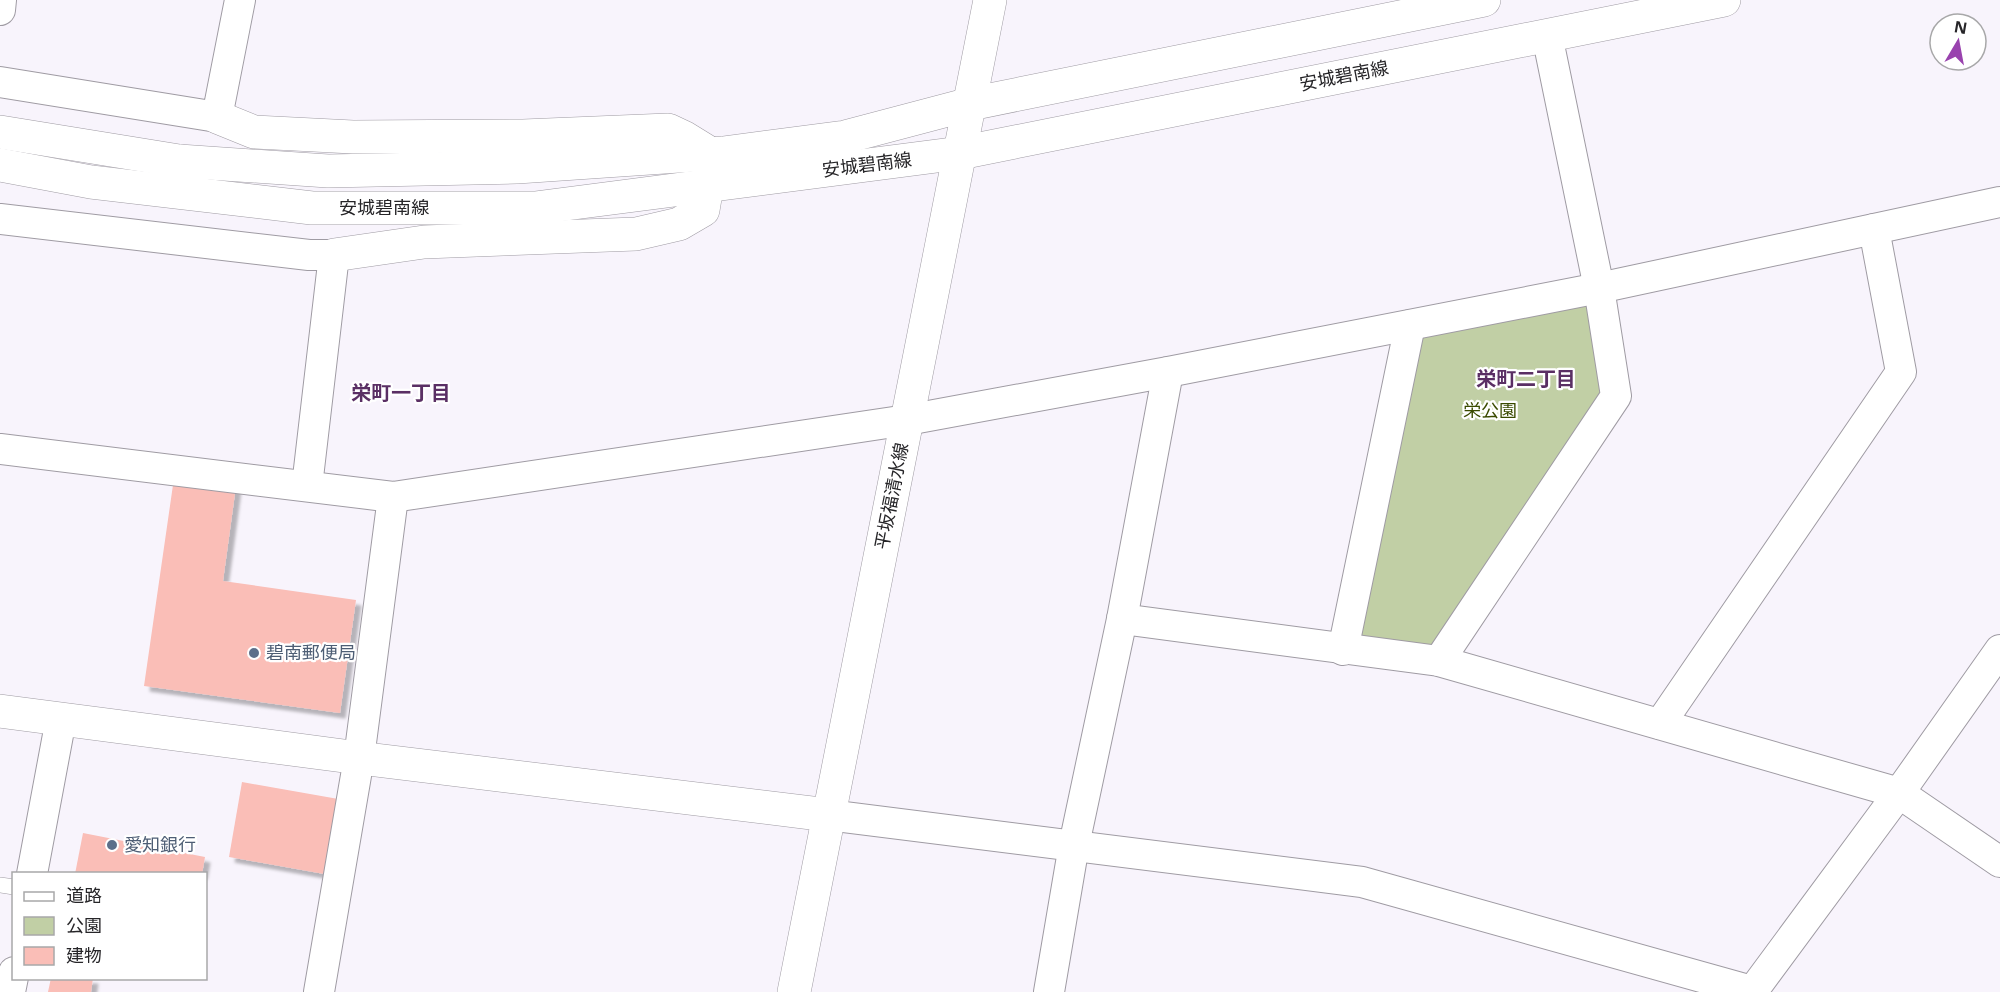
<svg xmlns="http://www.w3.org/2000/svg" width="2000" height="992" viewBox="0 0 2000 992" font-family="'Noto Sans','Noto Sans JP',sans-serif">
  <style>
    .green { fill: #c1cfa5 }
    .building { fill: #fabeb7; filter: url(#shadow) }
    .lines { fill: none; stroke-linecap: round; stroke-linejoin: round }
    .service-casing { stroke: #9f9ba3; stroke-width: 16 }
    .minor-casing { stroke: #9f9ba3; stroke-width: 32 }
    .tertiary-casing { stroke: #9f9ba3; stroke-width: 34 }
    .secondary-casing { stroke: #9f9ba3; stroke-width: 34 }
    .primary-casing { stroke: #9f9ba3; stroke-width: 34 }
    .service { stroke: #fff; stroke-width: 15 }
    .minor { stroke: #fff; stroke-width: 30 }
    .tertiary { stroke: #fff; stroke-width: 33 }
    .secondary { stroke: #fff; stroke-width: 33 }
    .primary { stroke: #fff; stroke-width: 33 }
    .service-dot { fill: #5c6f8a; stroke: #fff; stroke-width: 2 }
    .labels { text-anchor: middle; stroke-width: 4.5; stroke-linejoin: round; paint-order: stroke }
    .street-label { font-size: 18px; fill: #262528; stroke: #fff }
    .park-label { font-size: 18px; fill: #3a4a00; stroke: #fff }
    .service-label { font-size: 18px; fill: #4e5e75; stroke: #fff; text-anchor: start }
    .neighbourhood-label { font-size: 20px; font-weight: bold; fill: #5a2f64; stroke: #fff }
  </style>
  <defs>
    <filter id="shadow"><feDropShadow dx="5.5" dy="5.5" stdDeviation="1.5" flood-color="#0004"/></filter>
  </defs>
  <rect width="100%" height="100%" fill="#f8f4fc"/>
  <polygon class="green" points="1591,300 1606,396 1434,652 1354,644 1415,332"/>
  <g class="building">
    <polygon points="174,478 236,486 223,581 356,600 340,713 144,686"/>
    <polygon points="242,782 344,800 330,875 229,857"/>
    <polygon points="83,833 205,857 202,874 75,874"/>
    <polygon points="51,978 93,978 91,992 48,992"/>
  </g>
  <g class="lines">
    <defs>
      <polyline id="service" points="0,885 14,887"/>
      <g id="minor">
        <polyline points="0,10 1,0"/>
        <polyline points="0,82 217,117 240,0"/>
        <polyline points="0,219 309,255 334,255 307,486"/>
        <polyline points="0,449 393,497 907,420 1168,372 1599,288 2000,202"/>
        <polyline points="1122,619 1439,661 1899,793 2000,862"/>
        <polyline points="1343,650 1410,325"/>
        <polyline points="1439,661 1616,396 1599,288 1547,35"/>
        <polyline points="1660,724 1901,372 1874,229"/>
        <polyline points="828,815 1362,882 1755,992"/>
        <polyline points="32,874 61,719"/>
        <polyline points="10,992 14,972"/>
        <polyline points="319,992 359,758 393,497"/>
        <polyline points="1049,992 1074,845 1122,619 1168,372"/>
        <polyline points="1752,992 1899,793 2000,650"/>
      </g>
      <polyline id="tertiary" points="0,711 359,758 828,815"/>
      <polyline id="secondary" points="794,992 990,0"/>
      <g id="primary">
        <polyline points="217,117 254,132 353,137 523,136 668,130 685,138 711,154"/>
        <polyline points="0,132 179,161 328,171 517,167 723,153 845,137 970,104 1484,0"/>
        <polyline points="0,165 91,182 312,208 535,208 960,153 1724,0"/>
        <polyline points="334,255 424,242 636,234 679,224 703,210 707,186"/>
      </g>
    </defs>
    <use href="#service" class="service-casing"/>
    <use href="#minor" class="minor-casing"/>
    <use href="#tertiary" class="tertiary-casing"/>
    <use href="#secondary" class="secondary-casing"/>
    <use href="#primary" class="primary-casing"/>
    <use href="#service" class="service"/>
    <use href="#minor" class="minor"/>
    <use href="#tertiary" class="tertiary"/>
    <use href="#secondary" class="secondary"/>
    <use href="#primary" class="primary"/>
  </g>
  <g class="service-dot">
    <circle cx="254" cy="653" r="6"/>
    <circle cx="112" cy="845" r="6"/>
  </g>
  <g class="labels">
    <g class="street-label">
      <text transform="translate(1344 76) rotate(-11)" y="6">安城碧南線</text>
      <text transform="translate(867 165) rotate(-7)" y="6">安城碧南線</text>
      <text x="384" y="214">安城碧南線</text>
      <text transform="translate(892 496) rotate(-79)" y="6">平坂福清水線</text>
    </g>
    <g class="park-label">
      <text x="1490" y="417">栄公園</text>
    </g>
    <g class="service-label">
      <text x="266" y="659">碧南郵便局</text>
      <text x="124" y="851">愛知銀行</text>
    </g>
    <g class="neighbourhood-label">
      <text x="1526" y="386">栄町二丁目</text>
      <text x="401" y="400">栄町一丁目</text>
    </g>
  </g>
  <rect x="12" y="872" width="195" height="108" fill="#ffffff" stroke="#a8a8a9" stroke-width="1.5"/>
  <rect x="24" y="892" width="30" height="9" fill="#ffffff" stroke="#a8a8a9" stroke-width="1.5"/>
  <text x="66" y="902" font-size="18" fill="#262528">道路</text>
  <rect x="24" y="917" width="30" height="18" fill="#c1cfa5" stroke="#a8a8a9" stroke-width="1.5"/>
  <text x="66" y="932" font-size="18" fill="#262528">公園</text>
  <rect x="24" y="947" width="30" height="18" fill="#fabeb7" stroke="#a8a8a9" stroke-width="1.5"/>
  <text x="66" y="962" font-size="18" fill="#262528">建物</text>
  <g transform="translate(1958 42) rotate(10)"><circle r="28" fill="#ffffff" stroke="#a8a8a9" stroke-width="1.5"/>
  <path d="M0-4.5L10 22L0 15L-10 22Z" fill="#9942ae"/>
  <text y="-9" font-size="16" font-weight="bold" text-anchor="middle" fill="#262528">N</text>
  </g>
</svg>
